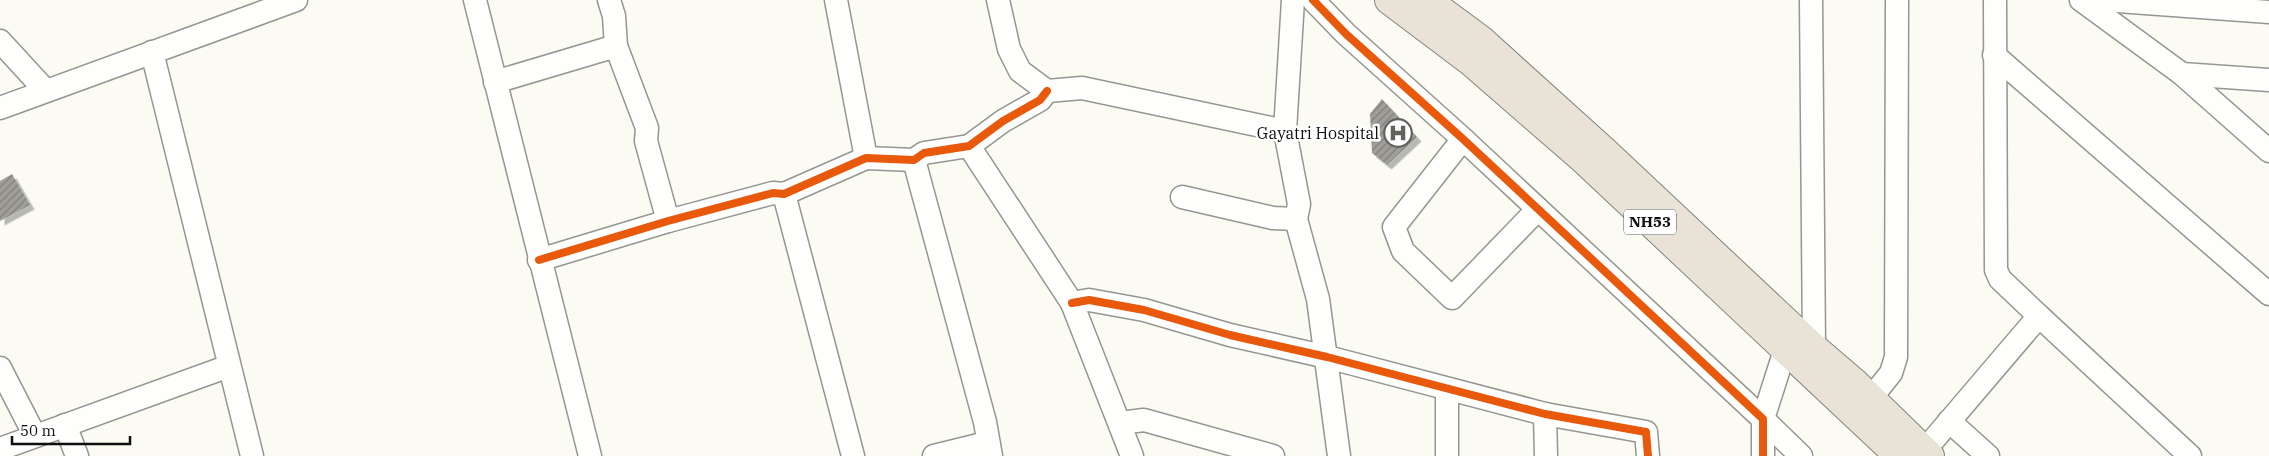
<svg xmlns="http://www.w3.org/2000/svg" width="2269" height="456" viewBox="0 0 2269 456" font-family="'IBM Plex Serif',serif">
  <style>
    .building { fill: url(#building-hatch); filter: url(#shadow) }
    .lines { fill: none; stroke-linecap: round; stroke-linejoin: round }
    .minor-casing { stroke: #959592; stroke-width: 25 }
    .highway-casing { stroke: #83837f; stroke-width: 30 }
    .minor { stroke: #fefefd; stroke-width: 22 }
    .highway { stroke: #e9e3d7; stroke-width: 28 }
    .cycleway-casing { stroke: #fff; stroke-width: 11 }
    .cycleway { stroke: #e8590c; stroke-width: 8 }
    .labels { text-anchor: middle; stroke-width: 5; stroke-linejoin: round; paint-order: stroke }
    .shield { fill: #fff; stroke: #575757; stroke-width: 1 }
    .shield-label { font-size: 15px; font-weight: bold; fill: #0f0f0f }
    .poi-label { font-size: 16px; fill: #0f0f0f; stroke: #fff; text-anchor: end }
  </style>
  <defs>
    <pattern id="building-hatch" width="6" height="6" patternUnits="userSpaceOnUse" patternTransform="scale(1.25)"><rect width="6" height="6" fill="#9f9e99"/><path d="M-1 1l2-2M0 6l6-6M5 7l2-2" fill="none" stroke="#807f7b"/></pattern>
    <filter id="shadow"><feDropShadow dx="4.5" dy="4.5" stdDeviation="0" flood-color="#0004"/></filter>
  </defs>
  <rect width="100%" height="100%" fill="#fbfbf4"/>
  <g class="building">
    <polygon points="1382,99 1417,137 1387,165 1372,153 1370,114"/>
    <polygon points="12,174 30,205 0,221 0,181"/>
  </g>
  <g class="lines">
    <defs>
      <g id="minor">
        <polyline points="475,0 590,456"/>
        <polyline points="609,0 614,16 616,46 647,128 646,141 668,221"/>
        <polyline points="836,0 866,158"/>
        <polyline points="998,0 1009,49 1020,71 1047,91 1082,88 1285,131"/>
        <polyline points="1293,0 1285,131 1299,204 1296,219 1318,299 1339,456"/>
        <polyline points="1313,0 1346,34 1463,139 1763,419 1763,456"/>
        <polyline points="1811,0 1814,348"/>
        <polyline points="2081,0 2182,74 2269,151"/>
        <polyline points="2104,0 2269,12"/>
        <polyline points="0,41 45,90"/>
        <polyline points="152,52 252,456"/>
        <polyline points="1994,55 2269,294"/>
        <polyline points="2182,74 2269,80"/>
        <polyline points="495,82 616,46"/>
        <polyline points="0,108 296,0"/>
        <polyline points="1463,139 1394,227 1403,251 1452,298 1538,209"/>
        <polyline points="969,146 1072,303 1132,456"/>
        <polyline points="914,160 985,422 991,456"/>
        <polyline points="784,194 853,456"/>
        <polyline points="1182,197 1273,218 1296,219"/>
        <polyline points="539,260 668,221 773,193 784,194 866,158 914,160 924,153 969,146 1003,121 1040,100 1047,91"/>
        <polyline points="1072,303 1089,300 1144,310 1230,335 1327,357 1545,414 1646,432 1648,456"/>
        <polyline points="2039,316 2190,456"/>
        <polyline points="1786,347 1763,419 1801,456"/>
        <polyline points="0,368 35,436"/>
        <polyline points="1871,398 1891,373 1896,357 1897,0"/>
        <polyline points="1545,414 1546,456"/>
        <polyline points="1949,421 1988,456"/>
        <polyline points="1120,423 1144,420 1273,456"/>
        <polyline points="65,425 77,456"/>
        <polyline points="0,449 229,366"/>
        <polyline points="934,456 987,443"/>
        <polyline points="1447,456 1447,390"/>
        <polyline points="1923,456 1924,451 2039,316 2000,279 1996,270 1995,0"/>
      </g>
      <g id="highway">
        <polyline points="1389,0 1470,61 1584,160 1899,456"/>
        <polyline points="1427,0 1480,39 1604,151 1814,348 1856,384 1930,456"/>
      </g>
    </defs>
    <use href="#minor" class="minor-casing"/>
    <use href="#highway" class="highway-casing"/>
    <use href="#minor" class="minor"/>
    <use href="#highway" class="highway"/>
    <defs>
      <g id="cycleway">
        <polyline points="1313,0 1346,34 1463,139 1763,419 1763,456"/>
        <polyline points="539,260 668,221 773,193 784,194 866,158 914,160 924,153 969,146 1003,121 1040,100 1047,91"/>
        <polyline points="1072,303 1089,300 1144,310 1230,335 1327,357 1545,414 1646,432 1648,456"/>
      </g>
    </defs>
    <use href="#cycleway" class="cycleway-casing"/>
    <use href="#cycleway" class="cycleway"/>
  </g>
  <defs>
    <symbol id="hospital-ring" viewBox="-11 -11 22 22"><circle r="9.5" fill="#fff" stroke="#62625f" stroke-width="1.5"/><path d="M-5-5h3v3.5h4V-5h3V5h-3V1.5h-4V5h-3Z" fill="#62625f"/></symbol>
  </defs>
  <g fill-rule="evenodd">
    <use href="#hospital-ring" x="1382" y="117" width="32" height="32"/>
  </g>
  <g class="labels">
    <rect class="shield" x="1624" y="209.5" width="52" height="25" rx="4"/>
    <g class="shield-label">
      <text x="1650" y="227">NH53</text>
    </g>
    <g class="poi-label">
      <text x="1379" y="139">Gayatri Hospital</text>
    </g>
  </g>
  <path d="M12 436v8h118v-8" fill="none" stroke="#0f0f0f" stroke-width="2.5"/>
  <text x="20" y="436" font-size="15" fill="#0f0f0f" stroke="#ffffff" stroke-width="4" paint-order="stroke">50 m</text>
</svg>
